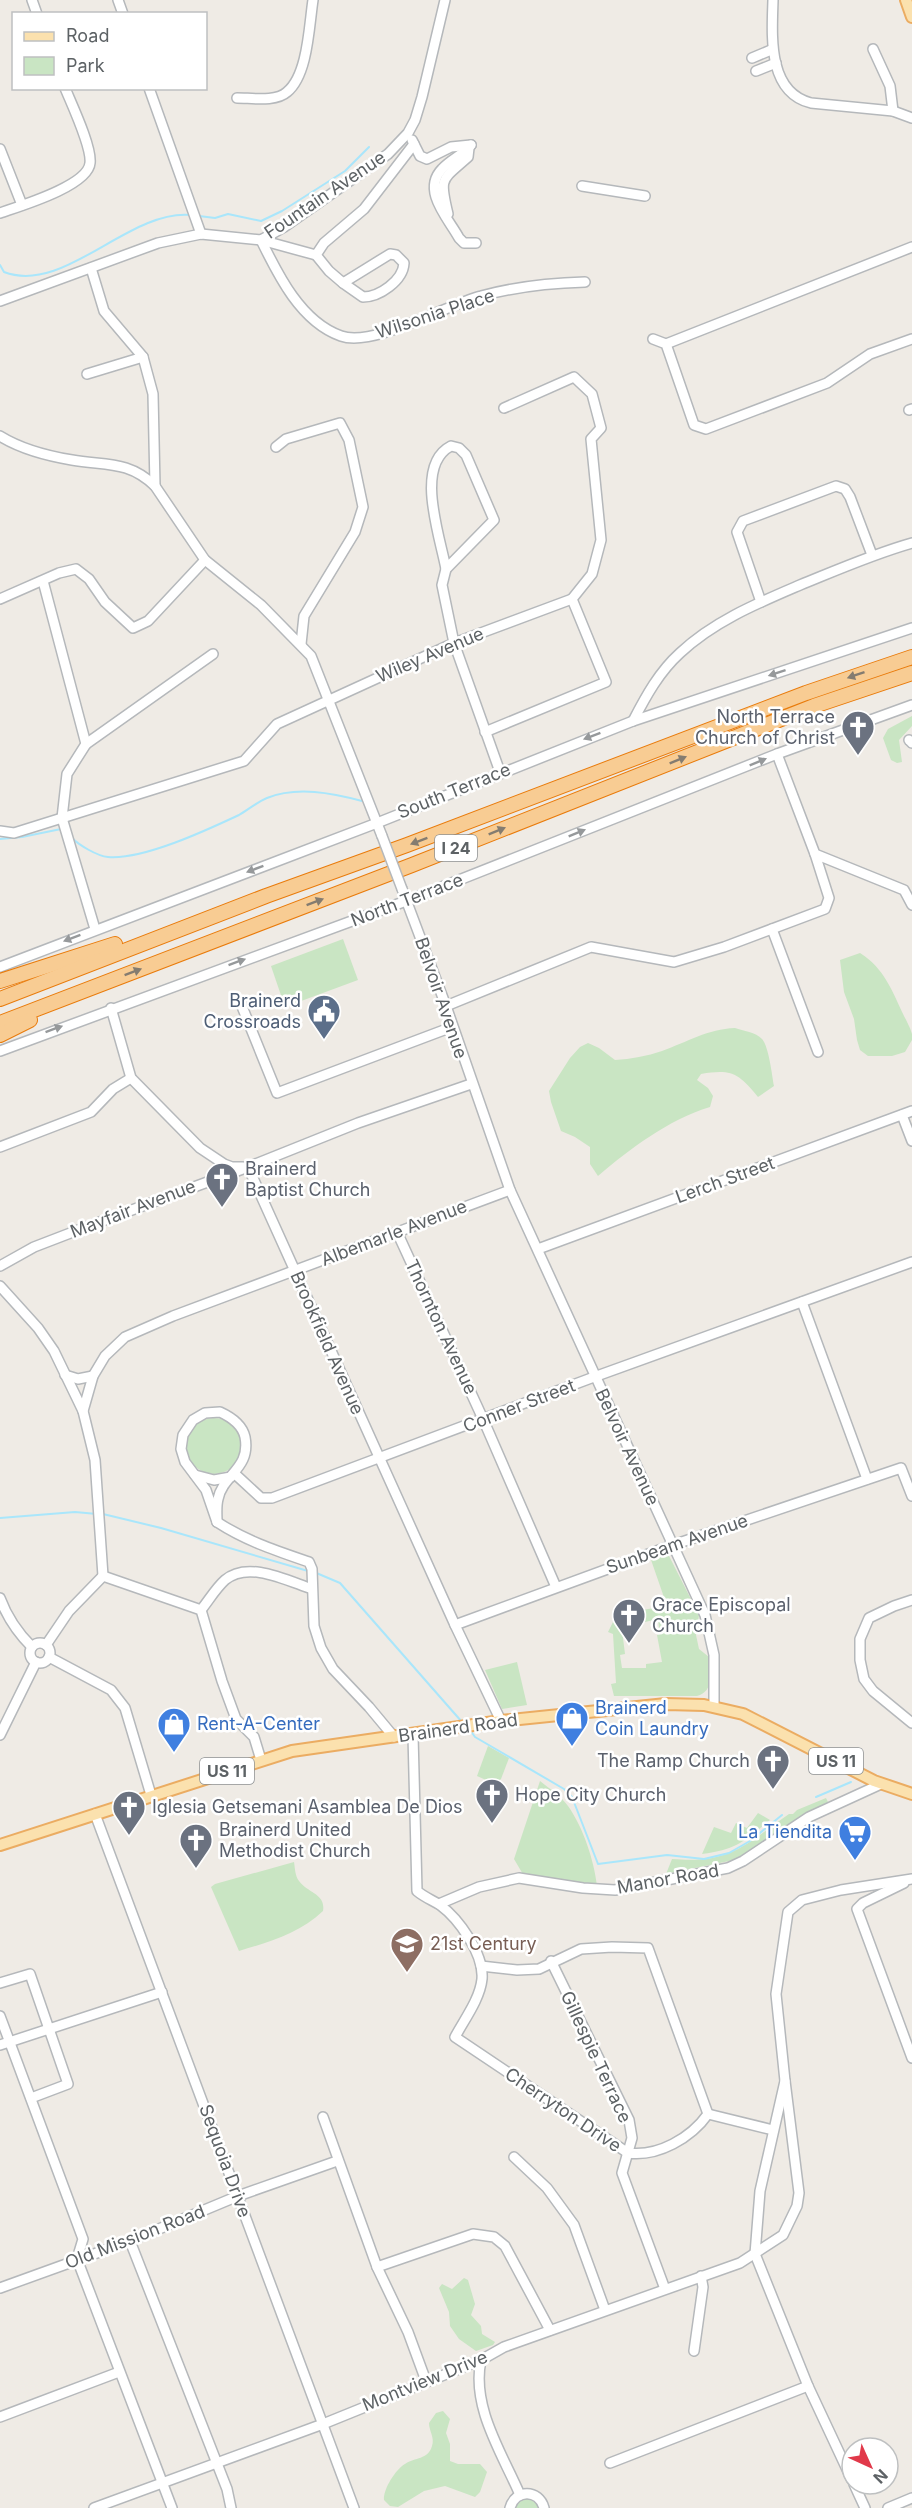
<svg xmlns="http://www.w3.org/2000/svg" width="912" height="2508" viewBox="0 0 912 2508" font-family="Inter,sans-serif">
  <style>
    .green { fill: #c9e5c3; fill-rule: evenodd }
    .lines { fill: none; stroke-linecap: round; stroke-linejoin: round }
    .stream { stroke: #a9e6fb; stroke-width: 2 }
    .minor-casing { stroke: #b5b8bb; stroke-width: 12 }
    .major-casing { stroke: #ebac62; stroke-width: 14 }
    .highway-casing { stroke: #e97b0b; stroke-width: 16 }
    .minor { stroke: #fff; stroke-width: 9 }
    .major { stroke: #fbe1ae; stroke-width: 10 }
    .highway { stroke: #f8cc93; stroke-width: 14 }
    .minor-bridge-casing { stroke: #b5b8bb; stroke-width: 12; stroke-linecap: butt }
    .minor-bridge { stroke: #fff; stroke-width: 9 }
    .oneway { fill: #96999b }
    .oneway2 { fill: #847c70 }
    .labels { text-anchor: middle; stroke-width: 5; stroke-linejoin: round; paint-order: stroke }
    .shield { fill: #fff; stroke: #8e9193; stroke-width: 1.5 }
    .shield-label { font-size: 16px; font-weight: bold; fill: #5d6265 }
    .street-label { font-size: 18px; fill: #5d6265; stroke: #fff }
    .worship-label { font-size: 18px; fill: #5b616d; stroke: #fff; text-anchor: start }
    .service-label { font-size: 18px; fill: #4e5e75; stroke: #fff; text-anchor: end }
    .shop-label { font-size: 18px; fill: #366cbe; stroke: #fff; text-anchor: start }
    .education-label { font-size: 18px; fill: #785e54; stroke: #fff; text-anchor: start }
  </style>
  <rect width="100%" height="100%" fill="#efebe5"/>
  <g class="green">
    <polygon points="912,716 912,726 899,740 902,762 897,763 891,760 883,738 888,729"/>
    <polygon points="343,939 358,980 285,1007 271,966"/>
    <path d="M860,953C885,969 892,991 904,1016C907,1022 910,1027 912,1034V1040L905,1052L892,1056H868L860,1050L857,1040L854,1019L844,992L840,960Z"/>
    <path d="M735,1028C743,1031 756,1032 762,1039C769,1047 772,1075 774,1086L758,1097C738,1073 732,1069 701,1074L697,1080L708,1088L713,1096L710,1107C668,1120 631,1148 598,1176L590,1164V1147L575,1137L561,1131L551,1102L549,1091L570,1058L580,1047L588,1043L599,1048L615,1060C631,1059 647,1056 662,1051C687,1042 708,1029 735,1028Z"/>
    <circle cx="214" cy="1446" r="28"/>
    <path d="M667,1552L699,1615L696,1635L699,1649L709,1657C710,1672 715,1691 697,1696H614L611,1684L616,1683L613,1634L608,1632L617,1614L667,1606L650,1557ZM658,1619L660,1634L657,1635L662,1662L646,1664V1668H622L620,1655L625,1654L621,1622L631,1620L632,1625Z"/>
    <polygon points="517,1662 527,1705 502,1709 485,1670"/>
    <polygon points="488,1746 509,1758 501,1779 495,1784 477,1776"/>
    <path d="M540,1781C550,1789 561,1796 568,1806C583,1827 594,1860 597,1886L524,1876L514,1859Z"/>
    <path d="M826,1798L828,1802L786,1826L739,1859L666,1874L672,1859C731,1864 744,1845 789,1814H793L797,1810Z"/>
    <path d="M758,1813L770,1820C743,1842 737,1849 702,1854L714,1827L731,1833L736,1823L747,1828Z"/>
    <path d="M294,1862C295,1868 295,1876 299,1881C308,1893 326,1894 323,1911C300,1933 269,1942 239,1951L211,1887L215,1884Z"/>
    <polygon points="464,2278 468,2280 475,2304 471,2315 481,2326 482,2334 495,2342 493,2345 476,2351 459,2339 450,2326 449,2312 439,2288 442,2284 452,2289"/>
    <path d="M443,2411L450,2419L446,2433L450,2444V2461L458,2464H480L487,2472L480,2492L475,2497L445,2486L424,2491L398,2507L390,2506L384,2500C383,2489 396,2469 405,2464C415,2457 428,2460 432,2446C435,2438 429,2431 429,2423L436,2413Z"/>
    <polygon points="528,2497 535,2500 540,2508 513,2508 519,2501"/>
  </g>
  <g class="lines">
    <g class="stream">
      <polyline points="199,216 215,218 228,214 261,221 282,211 345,171 369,147"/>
      <path d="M0,265L4,272C64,295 128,210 190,215"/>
      <path d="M72,838C79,845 97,856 108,857C143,860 207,830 239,815C248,810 257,802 267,798C297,786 332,793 362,801"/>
      <polyline points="0,839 22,837 61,829"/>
      <polyline points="103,1514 161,1528 308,1571"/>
      <polyline points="0,1518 75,1512 97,1514"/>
      <polyline points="314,1572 340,1583 462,1722"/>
      <polyline points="470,1730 475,1737 564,1789 572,1797 598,1864 667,1855 704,1859 729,1853 750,1841 782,1815"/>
      <polyline points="816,1797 851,1782"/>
    </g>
    <defs>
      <g id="minor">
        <polyline points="32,0 37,14"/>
        <polyline points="118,0 123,14"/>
        <path d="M773,0C772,35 767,92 811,103L893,111L912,118"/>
        <polyline points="873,49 890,86 893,111"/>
        <polyline points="752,58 771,50"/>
        <polyline points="756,71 776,63"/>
        <polyline points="149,88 201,234"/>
        <path d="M237,98C252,98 276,102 287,92C308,75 309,26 313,0"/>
        <polyline points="412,140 420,156 427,159 451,147 471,145"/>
        <path d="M471,145C463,155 451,159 442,169C421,191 449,219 459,238L464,243H476"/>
        <polyline points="0,149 22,205"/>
        <polyline points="582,186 645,196"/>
        <path d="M0,213C20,206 88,186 90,163C92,147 72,105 65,88"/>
        <path d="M448,214C439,177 441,181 468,157L469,148"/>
        <path d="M261,240C278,275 301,322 341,336C373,348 448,304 481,296C514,287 551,283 585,282"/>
        <polyline points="261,240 316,255"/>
        <path d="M390,254L396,255L404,263C403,281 379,297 363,297L343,283Z"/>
        <polyline points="91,268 104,311 143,357 153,394 155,486"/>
        <polyline points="343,283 329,271 316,255 324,243 364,209 414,144"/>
        <polyline points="0,301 158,243 201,234 261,240 284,227 388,154 408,133 415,120 422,97 445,0"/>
        <polyline points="653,339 666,344 694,425 706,429 827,383 870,354 912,339"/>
        <polyline points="666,344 912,247"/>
        <polyline points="87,374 143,357"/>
        <polyline points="909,410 912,409"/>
        <path d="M0,436C21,449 48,456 72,460C105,466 128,460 155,486L205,560L261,605L311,656L382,836"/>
        <path d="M451,446L459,448L466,455L494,520L446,569C440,536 414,465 451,446Z"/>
        <polyline points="276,447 286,439 340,423 349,440 363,507 355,532 304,616 301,644"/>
        <polyline points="446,569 442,585 454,643 500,772"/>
        <polyline points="43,581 86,744 67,774 62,818 95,929"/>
        <polyline points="0,599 59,573 76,569 89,579 105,602 133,628 148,621 205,560"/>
        <polyline points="761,602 737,532 743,521 836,486 845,489 850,497 872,555"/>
        <path d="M633,721C646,696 659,672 680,653C714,621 758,603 800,585C837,570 873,554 912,543"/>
        <polyline points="485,732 606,682 572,599"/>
        <polyline points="909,740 912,743"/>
        <polyline points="86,744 213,654"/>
        <polyline points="777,754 815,854 904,890 912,905"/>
        <polyline points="0,831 14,833 244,761 277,724 454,643 572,599 592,574 601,540 591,439 601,428 592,394 574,377 504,408"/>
        <polyline points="402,889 446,1006 510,1190 705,1615 714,1655 714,1707"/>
        <polyline points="772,929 818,1052"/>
        <polyline points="0,967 377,823 633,721 912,628"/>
        <polyline points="241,1004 277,1093 452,1027"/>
        <polyline points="446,1006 591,947 674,962 724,947 825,909 829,898 815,854"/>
        <polyline points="111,1008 131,1078 200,1148 224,1164 232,1167 243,1167"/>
        <polyline points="0,1051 406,901 777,754 912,705"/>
        <polyline points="902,1115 912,1141"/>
        <polyline points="0,1147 91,1112 113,1089 131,1078"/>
        <polyline points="248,1167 455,1625 501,1721"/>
        <polyline points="397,1232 483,1419 556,1587"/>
        <polyline points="538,1249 912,1111"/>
        <polyline points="0,1266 34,1247 86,1227 248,1167 358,1123 471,1084"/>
        <polyline points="0,1286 38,1328 54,1351 83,1411"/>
        <polyline points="802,1302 867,1479"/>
        <polyline points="65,1375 78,1379 93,1376"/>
        <path d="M220,1412C231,1417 242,1424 245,1437C251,1469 223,1474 218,1499C216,1506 217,1515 217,1522L206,1490L185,1462L181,1449L183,1435L193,1420L205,1413Z"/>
        <polyline points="235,1474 261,1498 272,1498 594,1377 912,1262"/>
        <polyline points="195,1475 214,1480 231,1477"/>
        <path d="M217,1522C246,1541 277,1551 309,1562L312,1569L314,1626L321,1648L333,1669L369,1707L394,1737"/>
        <polyline points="103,1576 95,1460 83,1411 93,1376 105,1356 125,1337 173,1316 510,1190"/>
        <polyline points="103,1576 201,1610 222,1681 236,1719 254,1737 261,1760"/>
        <path d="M0,1598C7,1617 17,1632 32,1647"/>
        <polyline points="912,1600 894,1606 869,1618 860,1639 860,1660 864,1679 873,1691 912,1723"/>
        <path d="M201,1610C209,1600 216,1588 225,1580C248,1560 288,1581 312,1589"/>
        <polyline points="455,1625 673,1545 901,1468 912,1496"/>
        <circle cx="40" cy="1653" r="10"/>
        <polyline points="46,1645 69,1611 103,1576"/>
        <polyline points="49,1657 111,1690 125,1708 151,1795"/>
        <polyline points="0,1735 36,1662"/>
        <path d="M413,1735L417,1891C424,1897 432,1900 440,1905C459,1919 484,1954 482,1979C480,1999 464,2020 455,2037L628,2153C658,2157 691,2138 708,2114L773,2130"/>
        <polyline points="95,1814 354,2508"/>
        <polyline points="904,1883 863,1903 857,1909 912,2058"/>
        <polyline points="439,1904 479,1887 519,1878 583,1888 615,1890 728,1868 743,1861 809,1817 881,1784"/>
        <polyline points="551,1961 629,2120 632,2138 622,2173 665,2289"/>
        <polyline points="481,1966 517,1970 539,1969 581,1949 612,1947 648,1948 708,2114"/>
        <polyline points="0,1983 30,1974 68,2084 31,2098"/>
        <polyline points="0,2016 83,2239 77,2259"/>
        <polyline points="0,2045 162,1992"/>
        <polyline points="323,2117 377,2267 408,2332 426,2381"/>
        <polyline points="514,2157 547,2188 574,2225 605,2310"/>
        <polyline points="130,2241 227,2489 231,2508"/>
        <polyline points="77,2259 172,2508"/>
        <polyline points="377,2267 473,2234 494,2237 505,2246 550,2330"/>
        <polyline points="0,2288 130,2241 238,2196 337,2161"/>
        <polyline points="694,2351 703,2287 701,2276"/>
        <path d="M481,2360C471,2407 502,2453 520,2495"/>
        <polyline points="0,2417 119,2372"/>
        <polyline points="610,2463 808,2386"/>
        <polyline points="852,2480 808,2386 755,2254 760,2191 785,2081 776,1994 788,1912 802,1900 841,1890 912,1879"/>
        <polyline points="854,2484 865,2508"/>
        <polyline points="94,2508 323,2424 481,2360 504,2347 740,2263 783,2235 797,2206 799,2193 785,2081"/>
        <path d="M510,2508C515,2489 539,2489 544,2508"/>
        <polyline points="888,2508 912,2498"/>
      </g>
      <g id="major">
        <polyline points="906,0 912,17"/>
        <polyline points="0,1845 292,1751 501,1721 666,1704 704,1705 743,1714 874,1781 912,1794"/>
      </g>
      <g id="highway">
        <polyline points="0,981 115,944"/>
        <polyline points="0,999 266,896 407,845 806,693 912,657"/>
        <polyline points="0,1023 412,865 814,706 912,673"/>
        <polyline points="0,1035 30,1020"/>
      </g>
    </defs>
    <use href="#minor" class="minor-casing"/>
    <use href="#major" class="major-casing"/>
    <use href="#highway" class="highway-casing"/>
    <use href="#minor" class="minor"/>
    <use href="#major" class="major"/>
    <use href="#highway" class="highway"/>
    <defs>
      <polyline id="minor-bridge" points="382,836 402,889"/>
    </defs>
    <use href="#minor-bridge" class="minor-bridge-casing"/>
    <use href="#minor-bridge" class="minor-bridge"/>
  </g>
  <defs><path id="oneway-solid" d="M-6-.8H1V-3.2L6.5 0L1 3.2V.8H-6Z" transform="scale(1.5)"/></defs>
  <g class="oneway">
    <use href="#oneway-solid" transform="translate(777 673) rotate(162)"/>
    <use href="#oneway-solid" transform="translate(592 736) rotate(159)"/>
    <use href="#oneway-solid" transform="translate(758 762) rotate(-22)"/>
    <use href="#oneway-solid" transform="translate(577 833) rotate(-22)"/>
    <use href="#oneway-solid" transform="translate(255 869) rotate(159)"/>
    <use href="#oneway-solid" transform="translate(72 938) rotate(159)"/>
    <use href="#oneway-solid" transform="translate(237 962) rotate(-20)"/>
    <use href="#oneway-solid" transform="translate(54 1029) rotate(-20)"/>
  </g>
  <g class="oneway2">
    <use href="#oneway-solid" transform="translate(856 675) rotate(161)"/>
    <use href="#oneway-solid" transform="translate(678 760) rotate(-22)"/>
    <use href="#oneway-solid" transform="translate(497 831) rotate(-22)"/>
    <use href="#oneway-solid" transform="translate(419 841) rotate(159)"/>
    <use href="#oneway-solid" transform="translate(315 902) rotate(-21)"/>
    <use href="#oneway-solid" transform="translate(133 972) rotate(-21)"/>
  </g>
  <defs>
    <symbol id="church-pin" viewBox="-11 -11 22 30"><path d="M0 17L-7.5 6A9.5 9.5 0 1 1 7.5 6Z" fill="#6b7280" stroke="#fff"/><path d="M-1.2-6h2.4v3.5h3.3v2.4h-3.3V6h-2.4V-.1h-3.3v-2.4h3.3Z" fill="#fff"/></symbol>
    <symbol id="civic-pin" viewBox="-11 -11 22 30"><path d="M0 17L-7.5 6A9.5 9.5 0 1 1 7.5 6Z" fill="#5c6f8a" stroke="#fff"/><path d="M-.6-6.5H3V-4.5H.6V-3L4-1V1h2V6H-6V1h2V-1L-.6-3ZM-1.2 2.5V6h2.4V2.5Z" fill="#fff"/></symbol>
    <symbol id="shop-pin" viewBox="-11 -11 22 30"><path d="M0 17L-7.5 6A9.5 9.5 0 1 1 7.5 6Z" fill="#3f7fe0" stroke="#fff"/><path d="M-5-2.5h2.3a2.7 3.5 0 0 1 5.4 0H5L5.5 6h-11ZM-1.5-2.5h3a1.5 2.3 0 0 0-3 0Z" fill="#fff"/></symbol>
    <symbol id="supermarket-pin" viewBox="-11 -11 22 30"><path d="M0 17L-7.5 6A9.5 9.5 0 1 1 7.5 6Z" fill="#3f7fe0" stroke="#fff"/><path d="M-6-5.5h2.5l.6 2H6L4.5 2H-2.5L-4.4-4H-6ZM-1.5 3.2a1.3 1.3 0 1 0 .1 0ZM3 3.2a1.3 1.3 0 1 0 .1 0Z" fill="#fff"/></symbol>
    <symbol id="school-pin" viewBox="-11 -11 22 30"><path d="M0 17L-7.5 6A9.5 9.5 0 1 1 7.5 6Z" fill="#8d6e63" stroke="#fff"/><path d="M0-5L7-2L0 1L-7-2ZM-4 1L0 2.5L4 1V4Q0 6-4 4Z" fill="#fff"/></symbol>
  </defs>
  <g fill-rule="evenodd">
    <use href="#church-pin" x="839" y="708" width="38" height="52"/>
    <use href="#civic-pin" x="305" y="992" width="38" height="52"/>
    <use href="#church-pin" x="203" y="1160" width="38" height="52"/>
    <use href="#church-pin" x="610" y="1596" width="38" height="52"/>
    <use href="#shop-pin" x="553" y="1699" width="38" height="52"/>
    <use href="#shop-pin" x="155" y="1705" width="38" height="52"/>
    <use href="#church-pin" x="754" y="1742" width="38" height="52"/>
    <use href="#church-pin" x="473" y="1776" width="38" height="52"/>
    <use href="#church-pin" x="110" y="1788" width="38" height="52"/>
    <use href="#supermarket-pin" x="836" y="1813" width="38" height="52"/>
    <use href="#church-pin" x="177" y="1821" width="38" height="52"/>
    <use href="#school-pin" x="388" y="1925" width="38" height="52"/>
  </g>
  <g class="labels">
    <g class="shield">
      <rect x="435" y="835" width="42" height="26" rx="4.5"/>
      <rect x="809" y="1748" width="54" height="26" rx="4.5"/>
      <rect x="200" y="1758" width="54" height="26" rx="4.5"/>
    </g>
    <g class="shield-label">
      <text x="456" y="854">I 24</text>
      <text x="836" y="1767">US 11</text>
      <text x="227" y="1777">US 11</text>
    </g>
    <g class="street-label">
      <text transform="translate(325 195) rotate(-34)" y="6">Fountain Avenue</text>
      <text transform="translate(435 314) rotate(-18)" y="6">Wilsonia Place</text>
      <text transform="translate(430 655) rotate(-23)" y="6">Wiley Avenue</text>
      <text transform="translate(454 791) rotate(-22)" y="6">South Terrace</text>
      <text transform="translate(407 900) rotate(-21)" y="6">North Terrace</text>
      <text transform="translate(441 998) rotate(71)" y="6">Belvoir Avenue</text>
      <text transform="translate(725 1180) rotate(-20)" y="6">Lerch Street</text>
      <text transform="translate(133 1209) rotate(-21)" y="6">Mayfair Avenue</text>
      <text transform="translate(394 1233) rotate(-21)" y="6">Albemarle Avenue</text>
      <text transform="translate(441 1327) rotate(65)" y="6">Thornton Avenue</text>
      <text transform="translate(327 1343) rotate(66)" y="6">Brookfield Avenue</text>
      <text transform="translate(519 1406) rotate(-21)" y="6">Conner Street</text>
      <text transform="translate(627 1447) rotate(65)" y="6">Belvoir Avenue</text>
      <text transform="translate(677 1544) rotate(-19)" y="6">Sunbeam Avenue</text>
      <text transform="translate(458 1728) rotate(-8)" y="6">Brainerd Road</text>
      <text transform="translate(668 1879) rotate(-10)" y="6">Manor Road</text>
      <text transform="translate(596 2057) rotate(65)" y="6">Gillespie Terrace</text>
      <text transform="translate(563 2110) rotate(34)" y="6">Cherryton Drive</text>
      <text transform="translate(225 2161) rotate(70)" y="6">Sequoia Drive</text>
      <text transform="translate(135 2237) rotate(-21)" y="6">Old Mission Road</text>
      <text transform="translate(425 2381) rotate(-22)" y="6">Montview Drive</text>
    </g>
    <g class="worship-label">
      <text x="835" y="723" text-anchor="end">North Terrace<tspan x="835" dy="21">Church of Christ</tspan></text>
      <text x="245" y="1175">Brainerd<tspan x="245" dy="21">Baptist Church</tspan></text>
      <text x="652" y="1611">Grace Episcopal<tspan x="652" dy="21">Church</tspan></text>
      <text x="750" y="1767" text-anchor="end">The Ramp Church</text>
      <text x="515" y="1801">Hope City Church</text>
      <text x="152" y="1813">Iglesia Getsemani Asamblea De Dios</text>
      <text x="219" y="1836">Brainerd United<tspan x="219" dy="21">Methodist Church</tspan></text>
    </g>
    <g class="service-label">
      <text x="301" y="1007">Brainerd<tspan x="301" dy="21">Crossroads</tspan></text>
    </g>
    <g class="shop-label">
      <text x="595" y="1714">Brainerd<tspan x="595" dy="21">Coin Laundry</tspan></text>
      <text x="197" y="1730">Rent-A-Center</text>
      <text x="832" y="1838" text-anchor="end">La Tiendita</text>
    </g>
    <g class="education-label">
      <text x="430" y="1950">21st Century</text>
    </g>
  </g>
  <rect x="12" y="12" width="195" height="78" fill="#ffffff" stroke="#bec0c1" stroke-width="1.5"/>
  <rect x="24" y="32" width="30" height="9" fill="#fbe1ae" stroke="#bec0c1" stroke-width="1.5"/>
  <text x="66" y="42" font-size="18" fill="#5d6265">Road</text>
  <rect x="24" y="57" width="30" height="18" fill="#c9e5c3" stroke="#bec0c1" stroke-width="1.5"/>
  <text x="66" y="72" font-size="18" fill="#5d6265">Park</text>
  <g transform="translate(870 2466) rotate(135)"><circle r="28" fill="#ffffff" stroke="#bec0c1" stroke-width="1.5"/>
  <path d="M0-4.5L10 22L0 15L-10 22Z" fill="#e1394a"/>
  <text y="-9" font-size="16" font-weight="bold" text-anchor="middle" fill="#5d6265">N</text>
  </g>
</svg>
